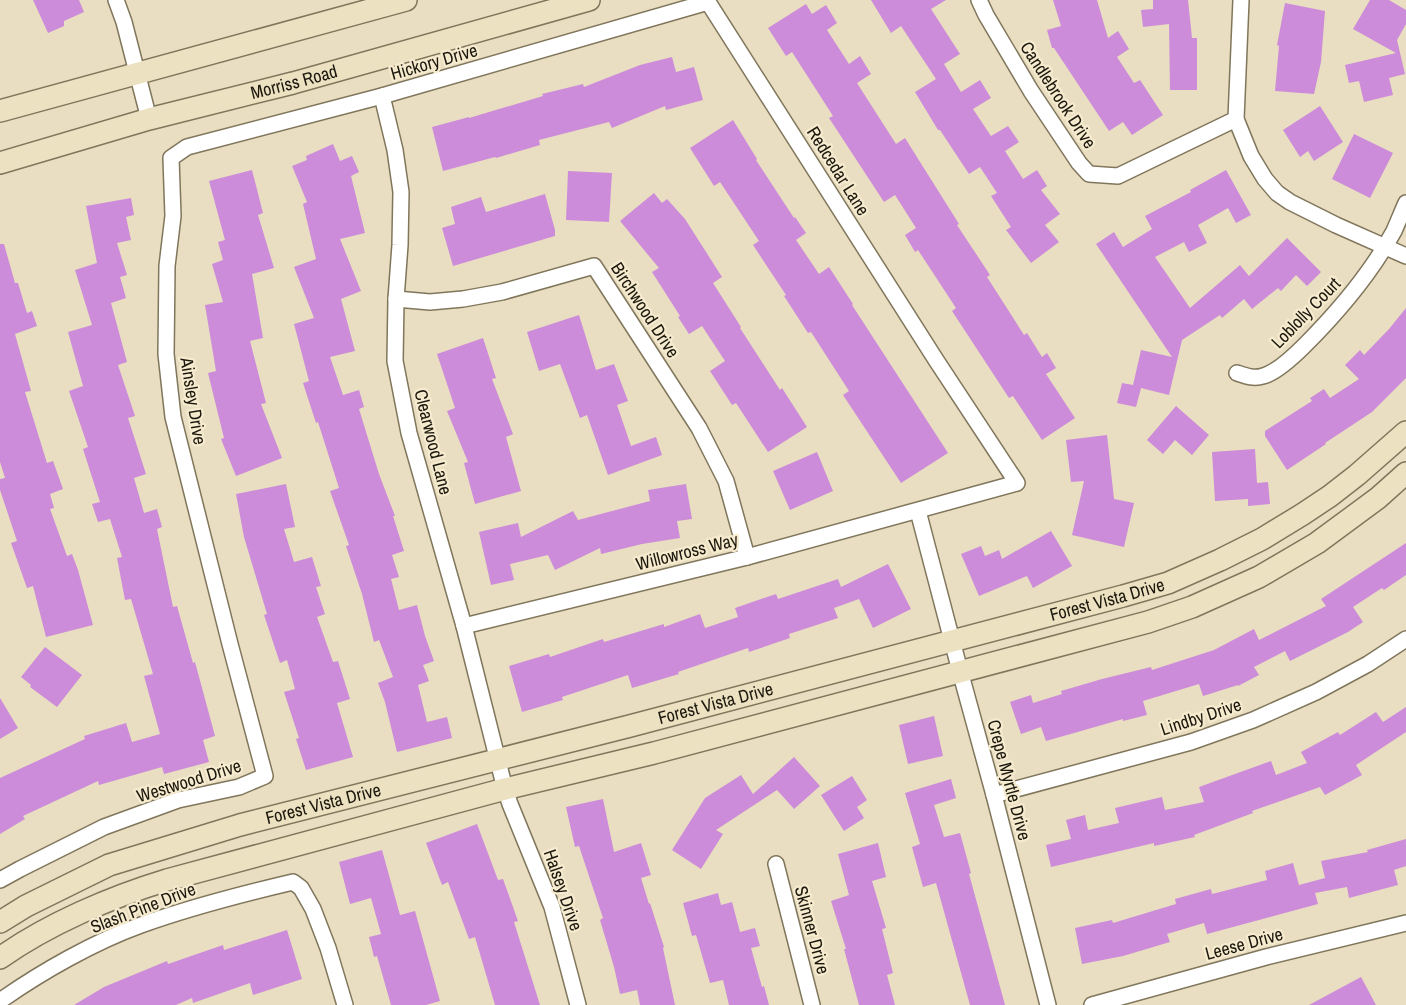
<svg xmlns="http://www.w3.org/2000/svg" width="1406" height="1005" viewBox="0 0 1406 1005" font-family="'Archivo Narrow',sans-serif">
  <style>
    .building { fill: #cc8cd9 }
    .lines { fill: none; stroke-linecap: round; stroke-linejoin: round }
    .street-casing { stroke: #80765c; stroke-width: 18 }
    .secondary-casing { stroke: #80765c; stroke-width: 24 }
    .street { stroke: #fff; stroke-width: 15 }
    .secondary { stroke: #ece1c1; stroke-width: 21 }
    .labels { text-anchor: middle; stroke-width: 4.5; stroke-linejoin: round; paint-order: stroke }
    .street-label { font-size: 18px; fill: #1c180e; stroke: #f6ebce }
  </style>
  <rect width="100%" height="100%" fill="#e9dec1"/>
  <g class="building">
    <polygon points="33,0 79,0 84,12 64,21 64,26 48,33"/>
    <polygon points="871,0 946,0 931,9 960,54 944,64 961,92 980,80 991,98 973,109 991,136 1008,126 1019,142 1005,151 1023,179 1037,170 1047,186 1041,190 1060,214 1045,225 1059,242 1031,263 1006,230 1011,227 991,196 997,193 980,167 969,174 940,130 938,130 915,92 936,79 901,26 891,33"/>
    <polygon points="1053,0 1097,0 1108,38 1118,31 1129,49 1117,57 1134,83 1140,80 1163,115 1132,135 1123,122 1109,131 1054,48 1052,48 1047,30 1061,26"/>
    <polygon points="1153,0 1188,0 1192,38 1197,38 1197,90 1170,90 1169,24 1143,27 1141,10 1153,9"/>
    <polygon points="1370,0 1389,0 1406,10 1406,24 1397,40 1405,74 1389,78 1393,95 1364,102 1359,81 1349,83 1345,65 1396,53 1353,29"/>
    <polygon points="1285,3 1325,11 1321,62 1314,94 1275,91 1279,46 1277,45"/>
    <polygon points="806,4 812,14 826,5 837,23 827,30 849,64 860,56 871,74 857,83 896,144 905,138 959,224 957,225 990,275 987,277 1024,335 1027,333 1042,357 1047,353 1056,368 1046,374 1075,418 1042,440 1013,396 1009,398 952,311 956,308 918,250 915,252 905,235 916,228 895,195 884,202 829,118 833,116 792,52 786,56 768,28"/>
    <polygon points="672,57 676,72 694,67 703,100 666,110 665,106 612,128 609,122 539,140 540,145 496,158 495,157 443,171 432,127 469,117 469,118 543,96 542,94 583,84 584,87 640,65"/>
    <polygon points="1320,106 1343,142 1314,161 1308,151 1300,157 1283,130"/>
    <polygon points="733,120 757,159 756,160 794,218 795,217 806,233 796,240 819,274 829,267 853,304 852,305 948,453 901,483 843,395 849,391 811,332 808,333 784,296 786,295 753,245 759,241 720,182 714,186 690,148"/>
    <polygon points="1354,134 1393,153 1370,198 1332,179"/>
    <polygon points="333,144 340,161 352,156 359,172 351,176 365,233 340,239 361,291 341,299 355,351 330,357 343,395 359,390 364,407 359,409 379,474 395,516 393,516 404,551 392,555 399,577 391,579 399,610 417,605 425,636 434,661 423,665 429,681 418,685 427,722 447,717 452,738 397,752 385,702 378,683 393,677 379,640 374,642 362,594 346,546 349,545 330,491 339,488 318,422 316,423 303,383 309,381 294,324 314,318 294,267 316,259 303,204 307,202 292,166 307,160 306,156"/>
    <polygon points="252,170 263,213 258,215 274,268 252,274 263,338 250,341 266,403 261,404 282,458 236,476 221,439 224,438 208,373 216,371 205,305 223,302 212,264 223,260 218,242 225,240 209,181"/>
    <polygon points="1226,170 1251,215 1236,223 1228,208 1198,225 1207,243 1189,252 1184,242 1155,257 1190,308 1240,265 1249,276 1287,238 1321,272 1307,286 1296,275 1281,291 1278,288 1252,309 1244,299 1222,318 1220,315 1182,340 1169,395 1141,388 1136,407 1117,403 1122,383 1133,385 1141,350 1172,357 1096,244 1114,232 1123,247 1152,229 1145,216 1191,192 1190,190"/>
    <polygon points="568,171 612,173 609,222 566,220"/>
    <polygon points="654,193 662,203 667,199 685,219 722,277 713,283 741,327 740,328 780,390 782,388 807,427 768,452 736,403 732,405 710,371 725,361 702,326 689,334 678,317 680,316 652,272 659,268 620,221"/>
    <polygon points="545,194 555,230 555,236 453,266 442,228 455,224 451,207 481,197 486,212"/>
    <polygon points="131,198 134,215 126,217 131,240 117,243 127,275 120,277 126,298 111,303 127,362 118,365 135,416 128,418 146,474 134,478 144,513 157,509 162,527 157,529 173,607 177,606 193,663 195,662 215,736 203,740 209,762 164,774 162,767 99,785 98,781 23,816 25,819 0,834 0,778 85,739 84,736 126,723 132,742 160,734 144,676 153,674 131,599 125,600 117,558 122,557 110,519 98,522 92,504 100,502 83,449 88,447 69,391 83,386 68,332 92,325 75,270 97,263 86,206"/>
    <polygon points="0,244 4,244 15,283 18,283 27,313 32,311 37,326 15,334 31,391 25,392 47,463 53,461 63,489 50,494 54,508 50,509 67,556 72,554 78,570 93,625 46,637 33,586 27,588 11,543 17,541 0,490 0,479 5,478 0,462"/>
    <polygon points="1406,308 1406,378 1372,412 1325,443 1326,444 1287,470 1265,436 1265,431 1312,401 1310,398 1324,389 1330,398 1359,379 1345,365 1360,350 1364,355 1389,329"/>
    <polygon points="579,315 596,370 614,364 628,401 617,405 631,446 656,437 662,455 608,475 587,415 580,418 560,364 539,371 527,332"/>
    <polygon points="483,338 496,378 492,379 513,434 506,437 521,491 475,504 464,463 468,462 447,411 455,408 437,354"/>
    <polygon points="1176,406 1209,435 1192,455 1175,440 1163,454 1147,440"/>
    <polygon points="1107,435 1114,499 1134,503 1124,547 1072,535 1084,481 1071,482 1066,440"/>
    <polygon points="1255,449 1257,483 1268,482 1270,504 1248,506 1248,499 1215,501 1212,452"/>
    <polygon points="817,452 833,491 790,510 773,471"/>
    <polygon points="286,484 295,527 284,529 294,562 312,557 321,586 316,587 325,614 317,617 333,662 338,661 350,699 337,703 353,757 306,770 296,739 299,738 284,692 295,689 287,660 280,663 264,615 267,614 244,537 236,494"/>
    <polygon points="686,484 692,519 677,521 680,538 642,544 601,554 600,548 555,570 548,555 510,564 514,580 491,585 479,532 518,523 521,537 573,511 578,520 650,501 648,490"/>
    <polygon points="1051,531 1072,566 1033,588 1027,576 979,596 961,554 981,546 985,556 999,550 1002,559"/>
    <polygon points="1406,543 1406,575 1384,590 1382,588 1353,607 1363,622 1348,632 1290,661 1285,651 1254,667 1259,675 1238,686 1238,685 1203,696 1199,684 1143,701 1147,715 1123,721 1123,719 1046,741 1041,727 1021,734 1010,702 1031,695 1033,703 1062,694 1061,691 1102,679 1151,667 1152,670 1214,650 1254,629 1259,640 1326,606 1321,599"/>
    <polygon points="888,564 911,609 873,628 859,599 834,608 838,618 789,634 790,638 749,652 748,648 678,672 679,674 632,688 628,675 562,697 563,700 522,712 509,666 549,654 550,657 603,639 604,642 664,624 664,627 700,614 705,628 738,617 735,608 776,594 778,599 838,579 841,587"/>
    <polygon points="45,647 82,675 57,707 30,687 31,685 21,677"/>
    <polygon points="0,698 18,728 0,739"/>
    <polygon points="1406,707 1406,732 1356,765 1362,775 1325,795 1320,787 1252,811 1253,813 1194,835 1195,837 1154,846 1154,843 1051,867 1046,845 1071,839 1066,820 1085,815 1088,830 1119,823 1115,808 1162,797 1165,810 1204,802 1199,787 1271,761 1276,775 1307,763 1301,752 1338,732 1340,735 1376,712 1383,722"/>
    <polygon points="934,716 943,756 908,764 899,725"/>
    <polygon points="794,757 820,786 794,809 777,790 716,830 723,834 701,869 672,850 705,798 741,775 753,794"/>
    <polygon points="852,776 867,800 857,807 864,818 844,831 821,795"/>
    <polygon points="951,779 956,798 934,805 944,837 960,833 971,873 969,874 1005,1005 970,1005 936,883 923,887 912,847 920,844 905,793"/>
    <polygon points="603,799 614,852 641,843 651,875 641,878 649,904 650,903 664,947 663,948 675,1005 640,1005 637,990 620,994 614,967 600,920 603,918 579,846 575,847 566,807"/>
    <polygon points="477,824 498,880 503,879 518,921 514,922 540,1005 495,1005 475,937 469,939 448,882 442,885 426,843"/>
    <polygon points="1406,839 1406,866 1394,870 1398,885 1349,898 1347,887 1315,893 1318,904 1207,934 1204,923 1167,934 1170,942 1123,956 1082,964 1075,928 1112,920 1113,923 1176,904 1175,899 1211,889 1212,894 1267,880 1265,871 1293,863 1299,885 1325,878 1321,861 1368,852 1367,850"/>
    <polygon points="878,843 886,877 872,881 886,928 882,929 893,973 887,975 895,1005 859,1005 844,949 846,949 831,901 849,895 838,854"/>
    <polygon points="382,850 400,915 415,911 440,1001 426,1005 391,1005 377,956 374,957 369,937 381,934 371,898 350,904 339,862"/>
    <polygon points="718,893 721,905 732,902 740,932 755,928 760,946 751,948 762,987 764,986 769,1005 729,1005 723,980 710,983 696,935 692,936 683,903"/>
    <polygon points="287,930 302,979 253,995 250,983 193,1003 192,998 176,1005 74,1005 104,987 167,961 168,964 223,945 224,950"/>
    <polygon points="1361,977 1376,1005 1309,1005"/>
  </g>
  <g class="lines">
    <defs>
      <g id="street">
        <polyline points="116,0 124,22 149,119"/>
        <polyline points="979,0 986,15 1031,91 1079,163 1089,174 1118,176 1236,119"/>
        <polyline points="1241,0 1236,119 1251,156 1265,179 1277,193 1290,202 1336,225 1406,256"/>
        <polyline points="382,96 395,150 401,192 400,245 396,299 395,361 409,433 464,626 505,789 510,804 552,907 578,1005"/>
        <polyline points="396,299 430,302 463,299 502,292 594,266 699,428 726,481 747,557"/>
        <path d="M1237,373C1246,376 1254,379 1263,376C1276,373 1296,354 1305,345C1339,311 1371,273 1394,231C1398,222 1402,212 1406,203"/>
        <polyline points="918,511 960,671 994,795 1048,1005"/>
        <polyline points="994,795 1191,742 1253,720 1316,692 1368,664 1406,639"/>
        <polyline points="776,864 812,1005"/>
        <polyline points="0,880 20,869 104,827 178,800 239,787 265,776 230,644 173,417 166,354 167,266 173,216 171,158 187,147 382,96 708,2 936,360 1017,483 747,557 464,626"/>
        <path d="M0,1001C41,972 94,942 141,925C191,907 242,894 293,882L301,888L313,909L328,948L345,1005"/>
        <polyline points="1092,1005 1266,957 1406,923"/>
      </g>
      <g id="secondary">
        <polyline points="0,111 406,0"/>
        <path id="s1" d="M0,163L149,119L293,83L589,0"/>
        <path id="s2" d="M0,922L26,906L109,865L240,825L630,726L1123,596L1168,583L1220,560L1262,539L1303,514L1330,496L1357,475L1406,432"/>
        <path d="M0,958C48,924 111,897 167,880L505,789L654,753L1148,622L1192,607L1259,577L1317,543L1378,498L1406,473"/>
      </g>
    </defs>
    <use href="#street" class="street-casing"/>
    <use href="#secondary" class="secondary-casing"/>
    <use href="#street" class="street"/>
    <use href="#secondary" class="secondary"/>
  </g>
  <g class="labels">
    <g class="street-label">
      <text transform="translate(434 62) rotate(-16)" y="6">Hickory Drive</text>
      <text dy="6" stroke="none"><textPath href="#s1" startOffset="305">Morriss Road</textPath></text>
      <text transform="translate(1058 95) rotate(57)" y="6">Candlebrook Drive</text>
      <text transform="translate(838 171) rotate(58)" y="6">Redcedar Lane</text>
      <text transform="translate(645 310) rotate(57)" y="6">Birchwood Drive</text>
      <text transform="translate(1306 313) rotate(-46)" y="6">Loblolly Court</text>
      <text transform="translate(193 401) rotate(81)" y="6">Ainsley Drive</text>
      <text transform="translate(433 442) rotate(76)" y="6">Clearwood Lane</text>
      <text transform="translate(687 552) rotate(-14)" y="6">Willowross Way</text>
      <text dy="6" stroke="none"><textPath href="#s2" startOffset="1156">Forest Vista Drive</textPath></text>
      <text dy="6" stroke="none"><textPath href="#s2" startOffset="751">Forest Vista Drive</textPath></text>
      <text transform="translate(1201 717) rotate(-18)" y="6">Lindby Drive</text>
      <text transform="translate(1009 780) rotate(75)" y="6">Crepe Myrtle Drive</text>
      <text transform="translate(189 781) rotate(-17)" y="6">Westwood Drive</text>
      <text dy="6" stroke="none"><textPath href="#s2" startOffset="346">Forest Vista Drive</textPath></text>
      <text transform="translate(563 890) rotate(71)" y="6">Halsey Drive</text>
      <text transform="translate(143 908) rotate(-21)" y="6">Slash Pine Drive</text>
      <text transform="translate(812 930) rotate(75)" y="6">Skinner Drive</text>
      <text transform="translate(1244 944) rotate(-15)" y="6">Leese Drive</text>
    </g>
  </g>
</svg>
